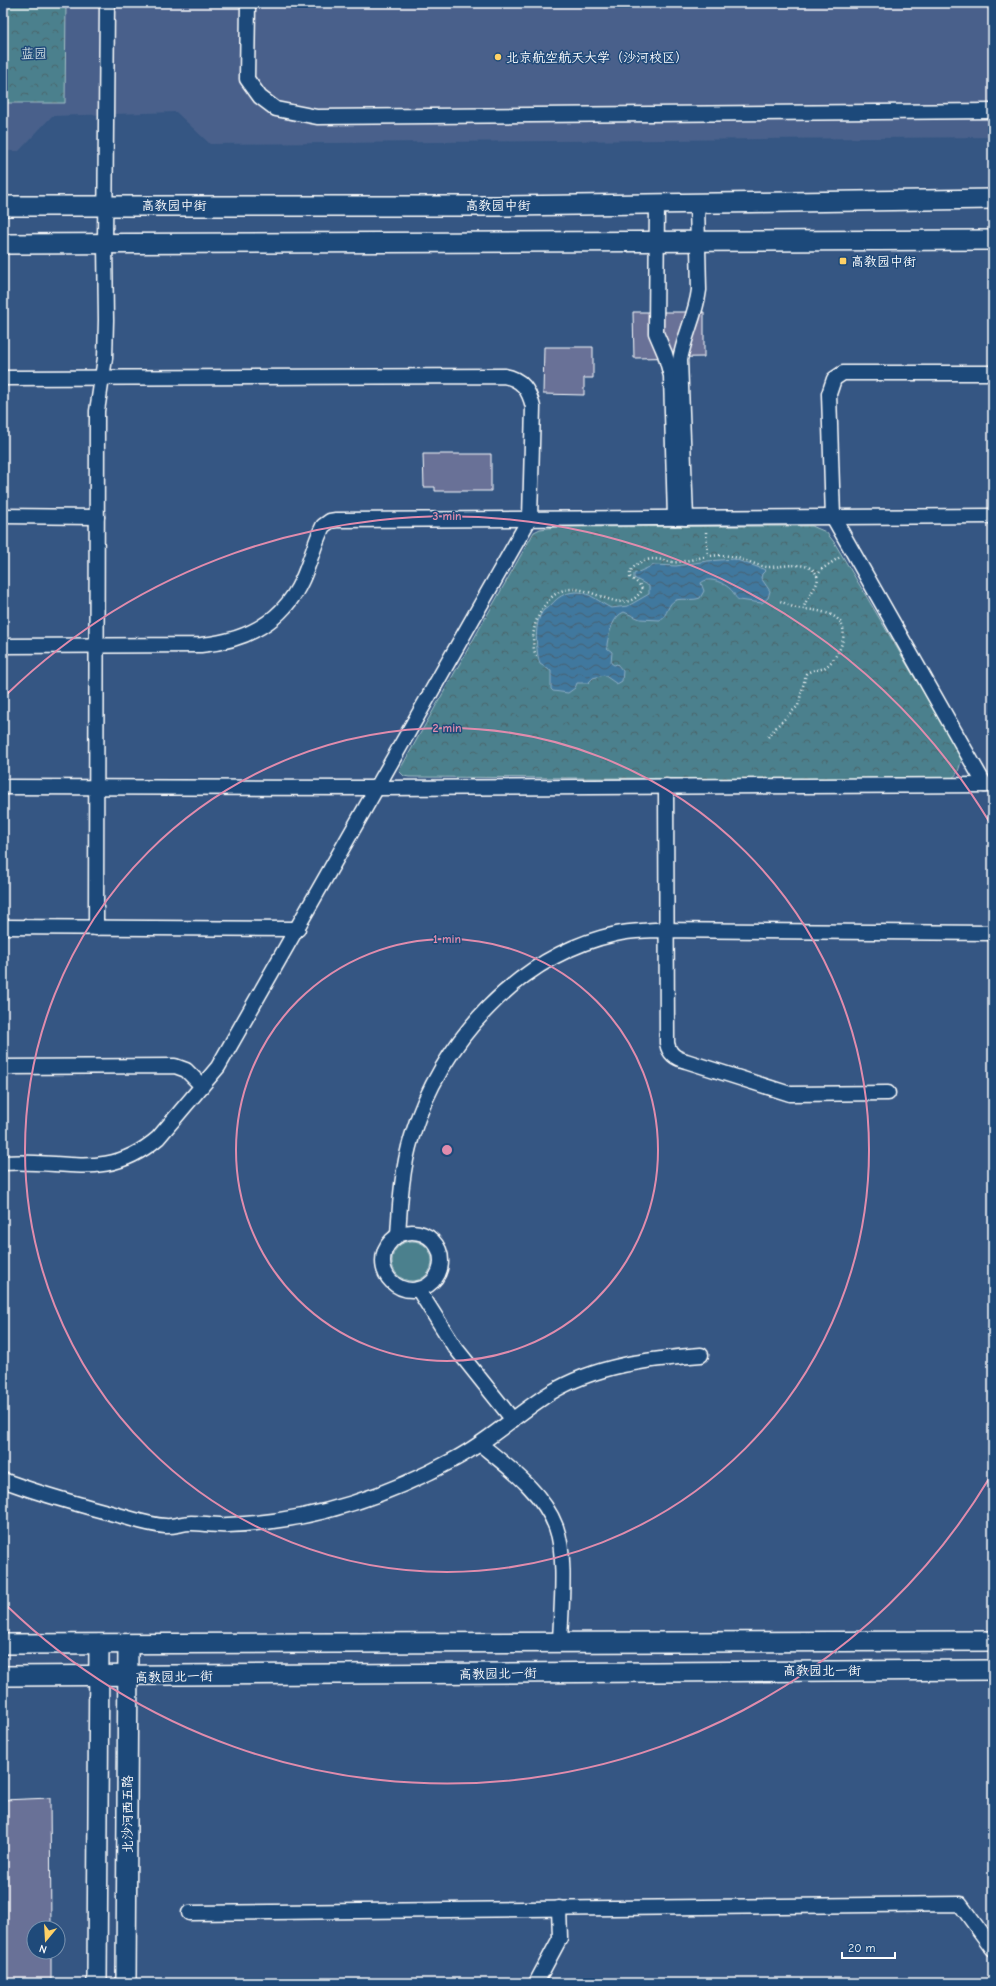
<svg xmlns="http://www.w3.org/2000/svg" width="996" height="1986" viewBox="0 0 996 1986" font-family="'Comic Neue','LXGW WenKai TC',sans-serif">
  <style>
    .built { fill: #49618b }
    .grass { fill: #4b808d; stroke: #a5c0c6 }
    .forest { fill: url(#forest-crowns); stroke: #a5c0c6 }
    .water { fill: url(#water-waves); stroke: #8daec5 }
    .building { fill: #697197; stroke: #fff }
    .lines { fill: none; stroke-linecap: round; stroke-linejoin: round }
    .street-casing { stroke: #fff; stroke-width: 17 }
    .secondary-casing { stroke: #fff; stroke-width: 22 }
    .path { stroke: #fff; stroke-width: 2.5; stroke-dasharray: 1 3; stroke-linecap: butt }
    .street { stroke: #1f4a7a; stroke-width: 14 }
    .secondary { stroke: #1f4a7a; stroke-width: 19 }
    .ring { fill: none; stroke: #e08cad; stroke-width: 2 }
    .poi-dot { fill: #ffd166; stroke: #1f4a7a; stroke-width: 1.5 }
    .labels { text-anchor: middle; stroke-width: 3; stroke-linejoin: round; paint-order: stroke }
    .park-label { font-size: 13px; fill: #d2dfe2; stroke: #1f4a7a }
    .poi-label { font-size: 13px; fill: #fff; stroke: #1f4a7a; text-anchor: start }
    .street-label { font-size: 13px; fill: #fff; stroke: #1f4a7a }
    .centre { fill: #e08cad; stroke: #1f4a7a; stroke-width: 2 }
    .ring-label { font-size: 12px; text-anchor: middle; font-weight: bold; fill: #e08cad; stroke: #1f4a7a; stroke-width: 3; stroke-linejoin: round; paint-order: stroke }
  </style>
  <defs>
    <pattern id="forest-crowns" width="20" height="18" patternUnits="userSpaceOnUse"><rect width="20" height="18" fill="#4b808d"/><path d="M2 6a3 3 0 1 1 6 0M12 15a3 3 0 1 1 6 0" fill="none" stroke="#4c666c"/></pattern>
    <pattern id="water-waves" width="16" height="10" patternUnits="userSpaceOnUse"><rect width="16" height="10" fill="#41789e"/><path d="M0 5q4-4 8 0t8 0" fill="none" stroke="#476071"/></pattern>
  </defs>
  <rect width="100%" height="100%" fill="#355683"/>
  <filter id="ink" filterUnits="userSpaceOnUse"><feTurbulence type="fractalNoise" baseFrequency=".025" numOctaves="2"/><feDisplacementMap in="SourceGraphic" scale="8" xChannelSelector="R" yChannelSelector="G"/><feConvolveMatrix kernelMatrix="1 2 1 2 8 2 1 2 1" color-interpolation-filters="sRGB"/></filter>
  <g filter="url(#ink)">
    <polygon class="built" points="3,3 993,3 993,137 210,144 176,112 52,116 19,151 3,151"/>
    <circle class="grass" cx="412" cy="1261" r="20"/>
    <g class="forest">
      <polygon points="3,3 66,3 65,103 3,103"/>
      <path d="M812,526L826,532L834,542L962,757C959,768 959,777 947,780L409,777L404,776L399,771L534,532L540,529L556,527Z"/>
    </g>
    <path class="water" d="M734,559L766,570L762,574L761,578L770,591L768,598L762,603L739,600C735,598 735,595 733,592C727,584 709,575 701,583L704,591L700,598C692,601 684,598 676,600C667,603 668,616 660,620L640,619L624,612C613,616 609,633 607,644V648L612,652L611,663L614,665L617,664L623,671L622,681L617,684L604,675L593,678L588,683H577L575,688L568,693L553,691L551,689V671L540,664C536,652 533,621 544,610C546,608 549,607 551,605C558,597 564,593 575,592C589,591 600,603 611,608L628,606L649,594V586L634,578V574L654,565L676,566L707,561Z"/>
    <g class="building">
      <polygon points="633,312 704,312 704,357 634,358"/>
      <polygon points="544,347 593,347 593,378 584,378 584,395 543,394"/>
      <polygon points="423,454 491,454 491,491 435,491 435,487 424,487"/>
      <polygon points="50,1798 51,1928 34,1928 34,1952 51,1952 51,1983 5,1983 3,1800"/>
    </g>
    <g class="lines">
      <defs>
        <g id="street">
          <polyline points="248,3 247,79 260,97 276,109 317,117 993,111"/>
          <polyline points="657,203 656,333 665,354 671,376 675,518"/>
          <path d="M3,378L504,376C522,379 529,390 533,407L530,518L218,1067L158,1138C105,1183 64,1158 3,1163"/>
          <polyline points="3,516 97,517"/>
          <path d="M686,518L680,360C684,336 696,315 699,290L697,203"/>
          <path d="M3,646L201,645C245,641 283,622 302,580C310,563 314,544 323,526L330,521L336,520L993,516"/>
          <polyline points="985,785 833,517 829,394 834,379 843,373 993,373"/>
          <path d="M666,786L667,1043C669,1054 675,1058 686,1061L790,1094L888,1093"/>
          <polyline points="3,787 377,788 993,785"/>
          <polyline points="3,927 298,929"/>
          <polyline points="96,928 97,411 105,358 106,320 105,243 107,3"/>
          <polyline points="3,1067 175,1066 186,1070 202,1086"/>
          <circle cx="412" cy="1261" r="29"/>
          <path d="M398,1235C400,1202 402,1168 412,1136C440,1043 518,955 616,934C628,931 642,931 655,930L993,933"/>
          <polyline points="418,1289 454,1346 513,1420"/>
          <path d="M480,1444C507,1466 543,1492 556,1527C567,1557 561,1609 560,1642"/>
          <path d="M3,1480C39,1494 77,1504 114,1514C130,1518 148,1525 165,1526C174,1527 182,1523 191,1523C203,1523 215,1526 228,1525C309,1522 384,1498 455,1459C489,1441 518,1413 550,1393C596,1365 650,1359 701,1355"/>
          <polyline points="189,1913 960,1904 993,1949"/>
          <polyline points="536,1983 560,1938 559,1908"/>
        </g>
        <g id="secondary">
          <polyline points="3,206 507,206 993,199"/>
          <polyline points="3,244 993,240"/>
          <polyline points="3,1644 993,1641"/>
          <polyline points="3,1676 993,1670"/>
          <polyline points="97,1983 99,1644"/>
          <polyline points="126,1983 128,1644"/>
        </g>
      </defs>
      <use href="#street" class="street-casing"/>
      <use href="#secondary" class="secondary-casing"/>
      <g class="path">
        <polyline points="706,532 708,556"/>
        <polyline points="817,576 822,569 840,557"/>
        <path d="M536,656C531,644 533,626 539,615C568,557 609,617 635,598C638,595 641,593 642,589L639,584L630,577C628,566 645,559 654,559C662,559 670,563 678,562C696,560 711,553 729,556C742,558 754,565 767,567C779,568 811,558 817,576C821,585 805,597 804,608"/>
        <path d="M768,737L778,725L798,706L806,674C813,668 821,672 828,665C834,660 842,647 843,639C848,611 817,611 797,608C791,607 785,603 780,601"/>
      </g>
      <use href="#street" class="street"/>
      <use href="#secondary" class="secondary"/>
    </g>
  </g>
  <g class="ring">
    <circle cx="447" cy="1150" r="211"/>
    <circle cx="447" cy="1150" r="422"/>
    <path d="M990 1477A634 634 0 0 1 7 1606M7 694A634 634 0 0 1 990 823"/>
  </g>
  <g class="poi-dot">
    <circle cx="498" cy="57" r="4"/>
    <rect x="839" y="257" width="8" height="8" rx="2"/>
  </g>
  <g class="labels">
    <g class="park-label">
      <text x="34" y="58">蓝园</text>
    </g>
    <g class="poi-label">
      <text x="506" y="62">北京航空航天大学（沙河校区）</text>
      <text x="851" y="266">高教园中街</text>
    </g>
    <g class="street-label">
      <text x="174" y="210">高教园中街</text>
      <text x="498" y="210">高教园中街</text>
      <text x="822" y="1675">高教园北一街</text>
      <text transform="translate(498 1673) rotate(-1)" y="5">高教园北一街</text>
      <text transform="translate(174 1676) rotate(-1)" y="5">高教园北一街</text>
      <text transform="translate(127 1814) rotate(-90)" y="5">北沙河西五路</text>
    </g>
  </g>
  <circle cx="447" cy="1150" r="6" class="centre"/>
  <g class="ring-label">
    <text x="447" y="520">3 min</text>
    <text x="447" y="732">2 min</text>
    <text x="447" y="943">1 min</text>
  </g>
  <rect width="996" height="1986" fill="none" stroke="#1f4a7a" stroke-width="16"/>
  <rect x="8" y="8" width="980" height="1970" fill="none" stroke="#fff" stroke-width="1.5" filter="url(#ink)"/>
  <g transform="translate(46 1940) rotate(198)"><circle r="19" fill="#1f4a7a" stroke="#7992af"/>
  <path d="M0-3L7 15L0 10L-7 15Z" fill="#ffd166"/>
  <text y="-6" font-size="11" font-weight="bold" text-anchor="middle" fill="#ffffff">N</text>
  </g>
  <path d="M842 1952v6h53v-6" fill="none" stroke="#ffffff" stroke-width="2"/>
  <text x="848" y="1952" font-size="12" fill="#ffffff" stroke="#1f4a7a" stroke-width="3" paint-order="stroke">20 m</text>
</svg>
